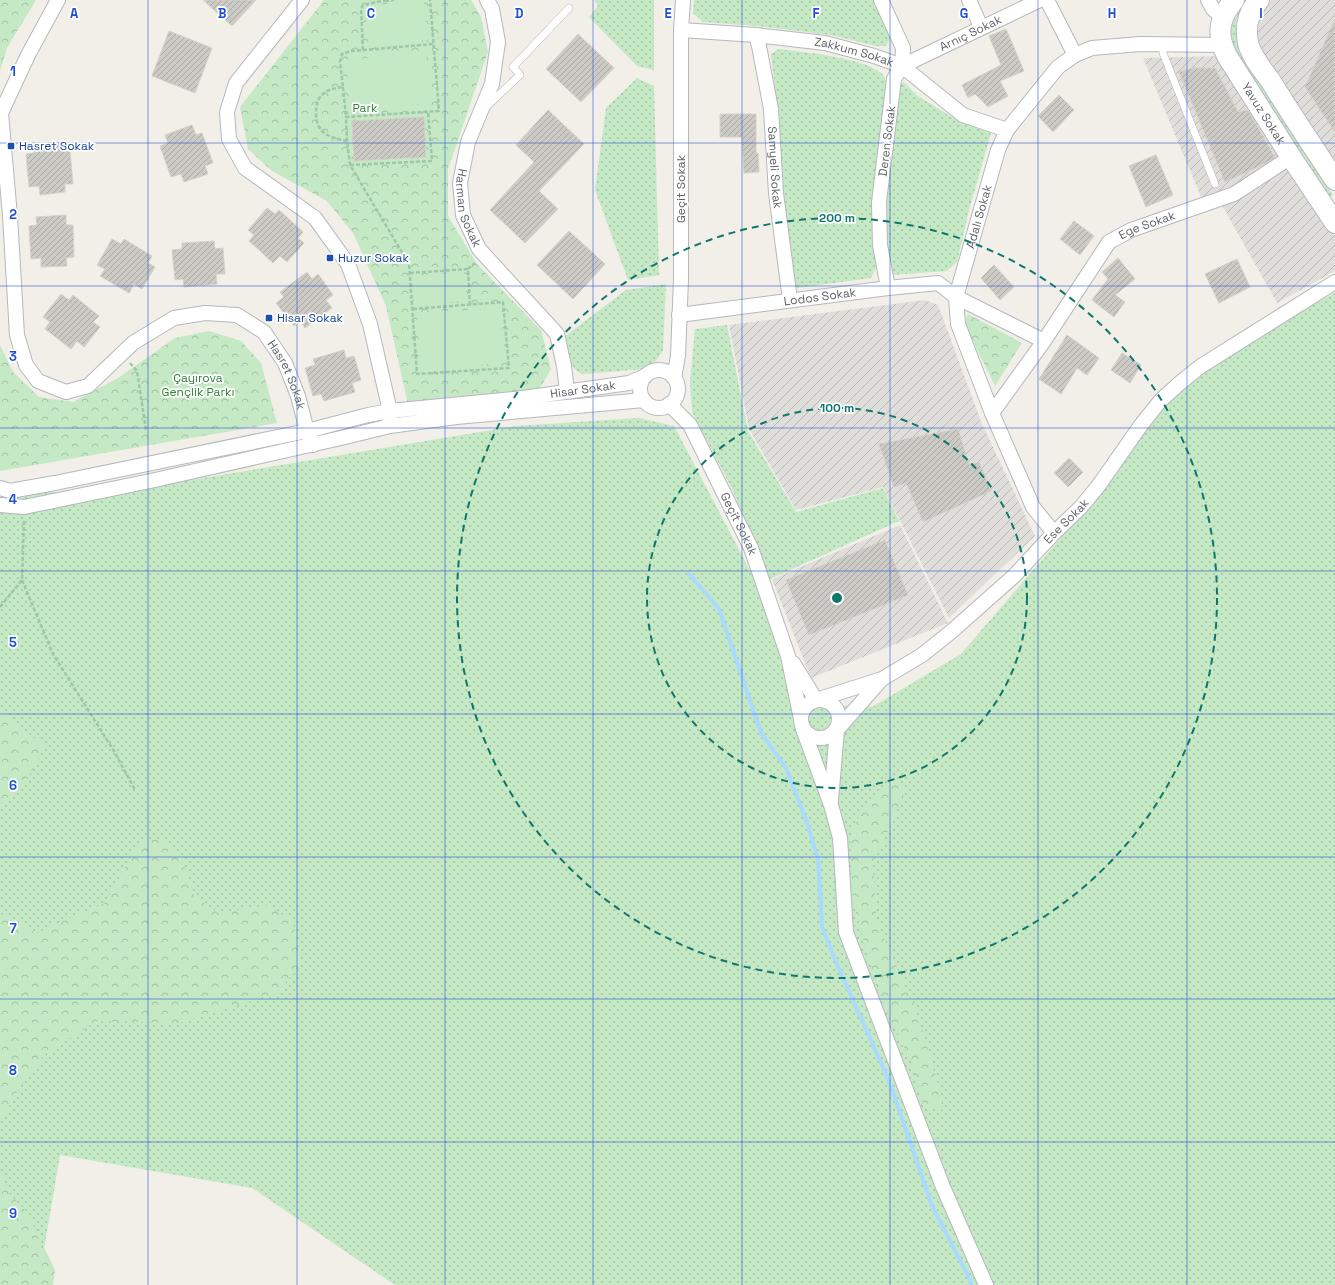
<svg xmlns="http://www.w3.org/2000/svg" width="1335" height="1285" viewBox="0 0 1335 1285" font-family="'Space Grotesk',sans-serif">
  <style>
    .industrial { fill: url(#industrial-furrows) }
    .grass { fill: url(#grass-dots) }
    .forest { fill: url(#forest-crowns) }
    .pitch { fill: #c5e8c5 }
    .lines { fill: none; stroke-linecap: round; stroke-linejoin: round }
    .stream { stroke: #aadaff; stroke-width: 4 }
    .building { fill: url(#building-hatch); stroke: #d6d1c6 }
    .lane-casing { stroke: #b5b8bc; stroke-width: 8 }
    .street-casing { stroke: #b5b8bc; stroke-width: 16 }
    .secondary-casing { stroke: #b6babf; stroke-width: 22 }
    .path { stroke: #9cc7a9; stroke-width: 2.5; stroke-dasharray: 4 2; stroke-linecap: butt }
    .lane { stroke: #fff; stroke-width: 7 }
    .street { stroke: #fff; stroke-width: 14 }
    .secondary { stroke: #fff; stroke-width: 20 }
    .grid { fill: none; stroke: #1d4ed8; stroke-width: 1; stroke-opacity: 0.55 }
    .ring { fill: none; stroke: #0f766e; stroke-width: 2; stroke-dasharray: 7 5 }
    .transit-dot { fill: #1a4fb4; stroke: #fff; stroke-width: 1.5 }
    .labels { text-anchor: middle; stroke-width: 3.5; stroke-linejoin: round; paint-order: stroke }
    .street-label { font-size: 12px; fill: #5f6368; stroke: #fff }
    .park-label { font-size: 12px; fill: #348238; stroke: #fff }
    .transit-label { font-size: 12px; fill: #164399; stroke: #fff; text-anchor: start }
    .grid-label { font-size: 13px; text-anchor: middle; font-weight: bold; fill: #1d4ed8; stroke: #fff; stroke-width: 3.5; stroke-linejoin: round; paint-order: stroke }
    .centre { fill: #0f766e; stroke: #fff; stroke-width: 2 }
    .ring-label { font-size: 12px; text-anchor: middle; font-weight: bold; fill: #0f766e; stroke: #fff; stroke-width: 3.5; stroke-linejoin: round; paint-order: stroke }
  </style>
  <defs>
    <pattern id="industrial-furrows" width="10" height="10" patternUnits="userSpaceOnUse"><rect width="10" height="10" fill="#e0deda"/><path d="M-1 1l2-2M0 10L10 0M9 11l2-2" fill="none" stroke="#b9b8b5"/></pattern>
    <pattern id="grass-dots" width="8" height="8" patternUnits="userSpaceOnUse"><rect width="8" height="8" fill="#c5e8c5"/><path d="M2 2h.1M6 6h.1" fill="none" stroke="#a3c0a4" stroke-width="1.8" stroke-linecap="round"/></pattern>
    <pattern id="forest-crowns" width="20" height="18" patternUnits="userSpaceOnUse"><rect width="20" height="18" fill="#c5e8c5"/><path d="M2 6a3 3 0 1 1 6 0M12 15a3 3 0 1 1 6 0" fill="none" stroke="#a3c0a4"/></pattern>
    <pattern id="building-hatch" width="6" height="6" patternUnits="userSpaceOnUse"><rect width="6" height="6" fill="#cccac5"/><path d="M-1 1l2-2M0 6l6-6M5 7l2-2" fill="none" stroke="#a9a8a4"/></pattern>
  </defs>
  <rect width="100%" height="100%" fill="#f1efe8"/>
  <g class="industrial">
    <polygon points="1270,0 1335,0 1335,167 1253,36 1253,19"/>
    <polygon points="1224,56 1335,236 1335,271 1277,303 1219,200 1204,204 1143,58"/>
    <polygon points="925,300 938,305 982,424 1035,536 949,618 883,487 796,510 749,429 729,325"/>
    <polygon points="900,525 948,623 811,678 772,579"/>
  </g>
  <g class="grass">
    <polygon points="594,0 654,0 654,70 637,66 589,17 598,6"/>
    <polygon points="694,0 875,0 891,36 886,46 876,46 831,35 757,26 703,22 693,13"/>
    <path d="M1244,0H1249C1246,3 1242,6 1240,10C1234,22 1236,37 1240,49L1333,195L1327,198L1228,41L1231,20Z"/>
    <path d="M779,49C801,52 871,58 884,76C886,80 887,87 888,91L873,244L876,267L871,278L796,288L792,282L782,194L778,112L771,54Z"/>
    <polygon points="637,78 654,86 659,275 628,280 595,190 606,108"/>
    <polygon points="904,82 918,96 958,121 991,133 969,210 957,262 947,271 892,275 884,242 884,199 898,87"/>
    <path d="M666,284L663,350L656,361L644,369L582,374C567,366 567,353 564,337L626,290Z"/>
    <polygon points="1335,293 1335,1285 395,1285 252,1188 60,1155 38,1285 0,1285 0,489 101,495 516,426 639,418 674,426 757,584 800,693 816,704 872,707 961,654 1060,539 1158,408 1222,355"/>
    <polygon points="727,325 748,431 796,512 883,488 899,521 770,579 732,489 692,412 690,382 695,329"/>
  </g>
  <g class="forest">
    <polygon points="0,0 36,0 7,48 0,71"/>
    <polygon points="324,0 471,0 481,17 488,52 448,169 448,216 477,264 541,330 551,369 540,388 408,404 386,306 353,233 327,201 272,171 248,149 240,107"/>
    <polygon points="968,314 1022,343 995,386 964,323"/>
    <polygon points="209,331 241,341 261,363 277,423 0,471 0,345 13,372 39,397 73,402 118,378 175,338"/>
    <polygon points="0,712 45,746 22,789 0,804"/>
    <polygon points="894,780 905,792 873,865 877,922 918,1016 946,1111 923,1105 911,1061 879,995 853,902 850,837 861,811"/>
    <polygon points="164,839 180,854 195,897 219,914 265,905 293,920 301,966 275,994 179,1023 97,1021 44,1055 16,1093 0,1125 0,913 36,933 105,903 140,841"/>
    <polygon points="0,1171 9,1193 27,1212 55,1270 53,1285 0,1285"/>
  </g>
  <g class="pitch">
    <polygon points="424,1 427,40 369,46 365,6"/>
    <polygon points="426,52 431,103 351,111 346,60"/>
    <polygon points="464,272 467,301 414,305 412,276"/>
    <polygon points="501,308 505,363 421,369 417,313"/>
  </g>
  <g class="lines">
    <polyline class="stream" points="689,574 719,609 761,733 786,768 806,820 818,859 822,927 836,962 889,1081 932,1206 970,1280 971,1285"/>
  </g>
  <g class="building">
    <polygon points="203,0 256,0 232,26"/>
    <polygon points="1335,19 1335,132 1305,87"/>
    <polygon points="1006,29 1024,71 1000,81 1008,96 988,107 975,94 968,98 962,85 1001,65 989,36"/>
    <polygon points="169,31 212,48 195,93 152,76"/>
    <polygon points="578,34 614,68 581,102 546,69"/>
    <polygon points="1193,68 1215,68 1238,112 1248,110 1275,158 1264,164 1225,182 1179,72"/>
    <polygon points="1059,95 1074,110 1053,132 1038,116"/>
    <polygon points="548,110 584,144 539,191 558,209 525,243 490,210 534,162 516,145"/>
    <polygon points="720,114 756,114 756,153 758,153 759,172 744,173 742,137 720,137"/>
    <polygon points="424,117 426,157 354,161 352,121"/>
    <polygon points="192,125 196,135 202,133 213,163 205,166 208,174 184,182 181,174 171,177 160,146 168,143 165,135"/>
    <polygon points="62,142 64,152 70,151 73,184 65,184 65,192 40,195 39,186 29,187 26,154 34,153 33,145"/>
    <polygon points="1156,155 1173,195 1146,207 1129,166"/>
    <polygon points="267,208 275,214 279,210 303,232 298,238 304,243 287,262 280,256 273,263 249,241 254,235 248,230"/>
    <polygon points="66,215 66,225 73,225 74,257 66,258 67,266 41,267 41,258 31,259 29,226 37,225 36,217"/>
    <polygon points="1074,221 1094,236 1080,255 1060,239"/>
    <polygon points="569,231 605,264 573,299 537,265"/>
    <polygon points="112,239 121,244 124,239 152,256 148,263 155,267 142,289 134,284 129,293 100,276 105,269 97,265"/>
    <polygon points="214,241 215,249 223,248 225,274 216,274 217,284 184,287 183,279 175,280 172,250 182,249 182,243"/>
    <polygon points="1118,258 1135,279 1115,295 1125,302 1114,317 1092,300 1108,279 1102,272"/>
    <polygon points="1237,259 1250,287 1219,303 1205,274"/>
    <polygon points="994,265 1014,287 1000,300 981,278"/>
    <polygon points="307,272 312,279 318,274 333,295 326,300 332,308 305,328 300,321 294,326 276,303 284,297 280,292"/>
    <polygon points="61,294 69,300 73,295 99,316 93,322 100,327 84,347 77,341 71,349 45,329 50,322 43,317"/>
    <polygon points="1067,335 1099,358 1087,375 1077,368 1061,394 1039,379"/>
    <polygon points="344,350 346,358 354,356 361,380 352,383 355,392 324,401 321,394 313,396 305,368 315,365 313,359"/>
    <polygon points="1122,353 1141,365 1130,383 1111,370"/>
    <polygon points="958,429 969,465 979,462 991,491 923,522 906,483 894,487 879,444"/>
    <polygon points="1069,458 1083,472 1068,487 1054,473"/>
    <polygon points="885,540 908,595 809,635 786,580"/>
  </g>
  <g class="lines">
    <defs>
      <g id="lane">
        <polyline points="1163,45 1163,53 1215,184"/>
        <polyline points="487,106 520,75 513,67 569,8"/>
      </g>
      <g id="street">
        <path id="s1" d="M58,0L28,55L1,113L10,216L17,335L26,365L38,381L66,392L88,386L133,343L174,318L205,313L237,315L264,332L285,363L298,396L307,431L313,445"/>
        <polyline points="302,0 236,83 227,112 229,139 245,168 315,218 348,264 370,324 390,411 390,421"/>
        <path id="s2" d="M487,0L492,9L498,42L492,84L468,142L460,183L463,215L479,249L557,334L564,366L567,391"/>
        <polyline points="881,0 903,48 902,66 894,79 879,202 880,245 888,288"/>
        <polyline points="969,0 981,27"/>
        <polyline points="1047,0 1075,55"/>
        <polyline points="1208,0 1213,9 1222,17"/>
        <path id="s3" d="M681,30L756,35L825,43L874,56L902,66L963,115L1007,130"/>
        <path id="s4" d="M756,35L759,46L771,109L776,193L790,300"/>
        <path id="s5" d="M902,66L1040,0"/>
        <path id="s6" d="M679,315L888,288L938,283L956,297L1044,341"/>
        <circle cx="659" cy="389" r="19"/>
        <polyline points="674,378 678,356 681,279 681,30 683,0"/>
        <path id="s7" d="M669,404L690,425L751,548L788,656L801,719"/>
        <path id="s8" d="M992,413L1044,341L1109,242L1131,230L1234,194L1291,157"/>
        <path id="s9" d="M0,488L10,491L55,483L307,431L368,415L390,411L523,398L629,383L645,376"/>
        <polyline points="0,505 24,507 155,480 341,438 390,426 456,417 644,400"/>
        <path id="s10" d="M1054,533L1033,507L992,413L958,324L956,297L998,150L1007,130L1058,67L1075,55L1092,48L1140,44L1221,45"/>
        <polyline points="793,663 816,700"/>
        <circle cx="820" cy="719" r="19"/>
        <path id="s11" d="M816,700L882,679L922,655L952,631L1014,576L1054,533L1081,507L1099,485L1141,425L1161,400L1181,382L1201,366L1335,282"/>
        <polyline points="803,729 831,805 840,838 846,932 943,1187 986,1285"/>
        <polyline points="831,800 837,730 881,680"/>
      </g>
      <g id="secondary">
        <path id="s12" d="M1234,0C1219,18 1216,34 1227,56L1291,157L1335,223"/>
        <path d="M1259,0C1248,12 1245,27 1248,43C1251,56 1262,69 1270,80C1291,114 1313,147 1335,180"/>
      </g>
    </defs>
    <use href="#lane" class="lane-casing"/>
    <use href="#street" class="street-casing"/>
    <use href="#secondary" class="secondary-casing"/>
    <g class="path">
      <polyline points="385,1 394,0"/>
      <polyline points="363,50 433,44"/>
      <polyline points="343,87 346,117"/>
      <path d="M347,141C338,139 325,137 320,128C317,125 316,118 316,113C316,95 325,89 343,87L340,62L342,54L351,51L363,50L361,9L363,5L386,0"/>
      <polyline points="350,165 432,161 428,112"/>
      <polyline points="410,273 468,269"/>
      <polyline points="470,305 468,269 475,263"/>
      <polyline points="413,309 503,302 509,368 417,374 409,264 350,165 347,141 346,117 439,111 430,0"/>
      <polyline points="130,363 137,371 146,430"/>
      <polyline points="22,580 53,654 114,751 135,790"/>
      <polyline points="0,607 22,580 24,520"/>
    </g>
    <use href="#lane" class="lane"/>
    <use href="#street" class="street"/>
    <use href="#secondary" class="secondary"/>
  </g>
  <path class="grid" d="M148,0V1285M297,0V1285M445,0V1285M593,0V1285M742,0V1285M890,0V1285M1038,0V1285M1187,0V1285M0,143H1335M0,286H1335M0,428H1335M0,571H1335M0,714H1335M0,857H1335M0,999H1335M0,1142H1335"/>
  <g class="ring">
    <circle cx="837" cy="598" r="190"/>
    <circle cx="837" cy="598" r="380"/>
  </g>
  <g class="transit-dot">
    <rect x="7" y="142" width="8" height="8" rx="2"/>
    <rect x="326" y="254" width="8" height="8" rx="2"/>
    <rect x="265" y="314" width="8" height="8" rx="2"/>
  </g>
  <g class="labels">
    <g class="street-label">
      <text dy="4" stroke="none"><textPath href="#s5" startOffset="76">Arnıç Sokak</textPath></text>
      <text dy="4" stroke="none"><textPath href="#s3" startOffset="175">Zakkum Sokak</textPath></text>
      <text dy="4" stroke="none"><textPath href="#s12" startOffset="129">Yavuz Sokak</textPath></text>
      <text transform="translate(887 141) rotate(-83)" y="4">Deren Sokak</text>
      <text dy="4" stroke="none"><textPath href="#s4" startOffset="134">Samyeli Sokak</textPath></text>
      <text transform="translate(681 189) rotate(-90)" y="4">Geçit Sokak</text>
      <text dy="4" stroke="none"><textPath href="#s2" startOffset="217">Harman Sokak</textPath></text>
      <text dy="4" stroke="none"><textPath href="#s10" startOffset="342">Adalı Sokak</textPath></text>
      <text dy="4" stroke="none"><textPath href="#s8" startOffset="249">Ege Sokak</textPath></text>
      <text dy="4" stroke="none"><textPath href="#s6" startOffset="142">Lodos Sokak</textPath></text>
      <text dy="4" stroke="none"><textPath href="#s1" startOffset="708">Hasret Sokak</textPath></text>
      <text dy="4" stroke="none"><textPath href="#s9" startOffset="593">Hisar Sokak</textPath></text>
      <text dy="4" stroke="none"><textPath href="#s11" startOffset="313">Ese Sokak</textPath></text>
      <text dy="4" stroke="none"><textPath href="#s7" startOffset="140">Geçit Sokak</textPath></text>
    </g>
    <g class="park-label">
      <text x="365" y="112">Park</text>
      <text x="198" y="382">Çayırova<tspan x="198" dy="14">Gençlik Parkı</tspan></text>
    </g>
    <g class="transit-label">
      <text x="19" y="150">Hasret Sokak</text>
      <text x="338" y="262">Huzur Sokak</text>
      <text x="277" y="322">Hisar Sokak</text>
    </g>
  </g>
  <g class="grid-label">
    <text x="74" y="18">A</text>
    <text x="222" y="18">B</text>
    <text x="371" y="18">C</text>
    <text x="519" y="18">D</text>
    <text x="668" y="18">E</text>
    <text x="816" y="18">F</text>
    <text x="964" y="18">G</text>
    <text x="1112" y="18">H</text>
    <text x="1261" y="18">I</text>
    <text x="13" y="76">1</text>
    <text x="13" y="219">2</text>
    <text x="13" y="361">3</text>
    <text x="13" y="504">4</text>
    <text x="13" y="647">5</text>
    <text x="13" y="790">6</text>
    <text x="13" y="933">7</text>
    <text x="13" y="1075">8</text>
    <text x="13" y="1218">9</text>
  </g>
  <circle cx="837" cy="598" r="6" class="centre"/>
  <g class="ring-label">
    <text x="837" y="222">200 m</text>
    <text x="837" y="412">100 m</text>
  </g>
</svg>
